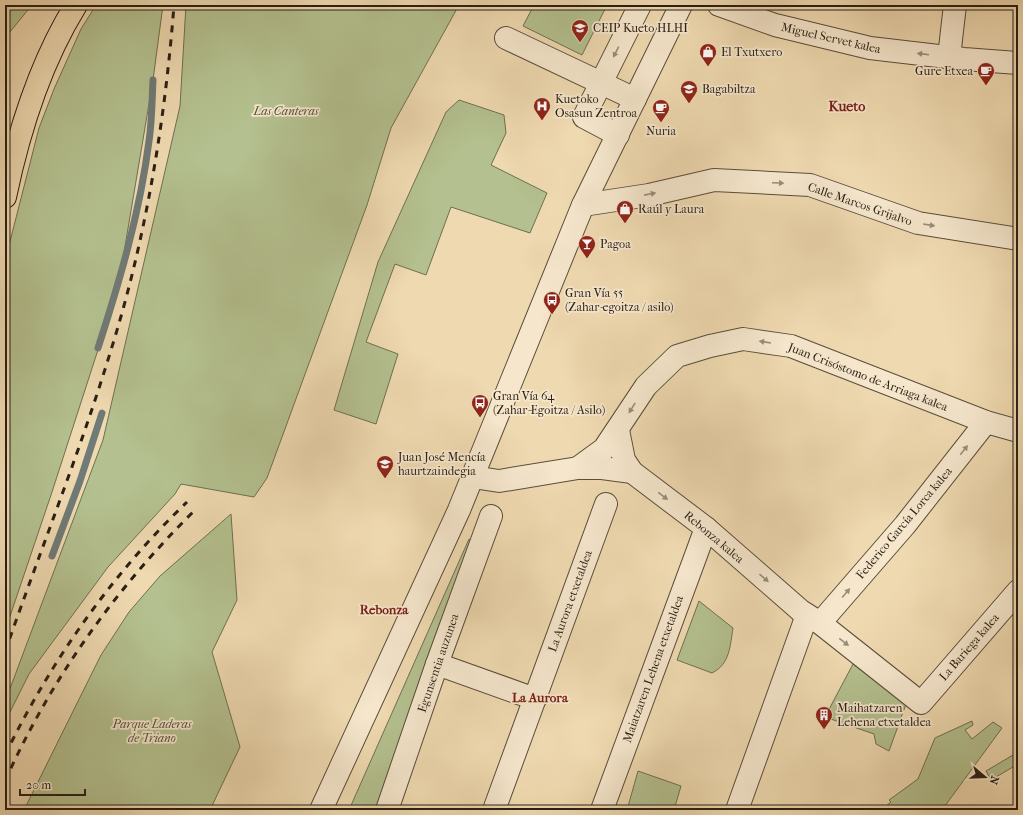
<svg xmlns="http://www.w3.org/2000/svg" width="1023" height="815" viewBox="0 0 1023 815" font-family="'IM FELL French Canon',serif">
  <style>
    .green { fill: #b4c08f; stroke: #6e6f52 }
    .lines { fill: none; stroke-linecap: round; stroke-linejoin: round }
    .stream { stroke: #707a76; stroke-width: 7 }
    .minor-casing { stroke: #5a4d3b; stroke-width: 24 }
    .major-casing { stroke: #291e14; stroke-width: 24 }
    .minor { stroke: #f5e6cc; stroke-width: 22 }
    .major { stroke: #efd9b0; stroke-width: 22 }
    .rail { stroke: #291e14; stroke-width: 3; stroke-dasharray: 7 7; stroke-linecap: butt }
    .oneway { fill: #998c79 }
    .labels { text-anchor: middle; stroke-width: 3.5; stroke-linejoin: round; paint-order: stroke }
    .poi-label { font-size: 12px; fill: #291e14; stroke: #f5e6cc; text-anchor: start }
    .street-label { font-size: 12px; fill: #291e14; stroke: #f5e6cc }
    .park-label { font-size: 12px; font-style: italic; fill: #534f39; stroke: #f5e6cc }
    .neighbourhood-label { font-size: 13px; font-weight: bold; fill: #7a1f14; stroke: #f5e6cc }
    .quarter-label { font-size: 14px; font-weight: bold; fill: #7a1f14; stroke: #f5e6cc }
  </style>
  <rect width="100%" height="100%" fill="#efd9b0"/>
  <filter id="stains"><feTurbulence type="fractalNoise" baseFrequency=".005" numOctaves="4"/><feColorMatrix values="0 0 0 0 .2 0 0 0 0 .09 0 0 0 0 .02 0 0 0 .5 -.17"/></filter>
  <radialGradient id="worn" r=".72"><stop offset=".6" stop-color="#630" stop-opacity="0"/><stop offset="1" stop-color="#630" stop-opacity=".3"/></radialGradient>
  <g class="green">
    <polygon points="5,5 32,5 5,38"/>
    <polygon points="96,5 163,5 153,80 118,288 51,495 5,631 5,261 39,128 54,89 81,29"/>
    <polygon points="186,5 459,5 391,128 367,205 267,478 254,497 181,484 175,494 108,567 29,674 5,722 5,702 103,440 180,106"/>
    <polygon points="534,5 607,5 582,55 523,26"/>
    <polygon points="459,100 504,115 506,133 491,165 547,193 530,233 451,207 426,275 395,264 366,342 398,354 376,424 334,410 378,262 446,112"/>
    <polygon points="231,514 237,600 212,652 240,747 210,810 24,810 101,655 129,612 160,576"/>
    <polygon points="469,539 474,543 385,810 349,810"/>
    <path d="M699,601L733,628C730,646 730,664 712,673L677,660Z"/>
    <polygon points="853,664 906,704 889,751 876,744 874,734 825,717"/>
    <polygon points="972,721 973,725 965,730 972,739 993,722 1002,728 942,810 881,810 891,802 889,800 918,779 935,738"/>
    <polygon points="1018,752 1018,764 991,780 986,771"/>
    <polygon points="638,771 681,786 674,810 627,810"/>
  </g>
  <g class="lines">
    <g class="stream">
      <path d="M98,348C120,280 140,212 149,141C152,121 152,100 153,80"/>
      <polyline points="52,556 80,481 102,413"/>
    </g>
    <defs>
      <g id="minor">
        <polyline points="719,5 775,25 870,48 964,59 1018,63"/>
        <polyline points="506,38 635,99"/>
        <polyline points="949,57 955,5"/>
        <polyline points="618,135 584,117 640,5"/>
        <polyline points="583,205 649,195 714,180 810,185 918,223 1018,239"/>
        <polyline points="618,430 624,460 632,472"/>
        <polyline points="578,468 604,449 646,386 677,356 710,346 743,339 791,346 986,422 1018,431"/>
        <polyline points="473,477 499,481 578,468 602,468 632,472 706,528 801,611 820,623 921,703 1018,591"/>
        <polyline points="820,623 905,525 986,422"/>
        <polyline points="437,664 535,699"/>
        <polyline points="321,810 459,510 583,205 681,5"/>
        <polyline points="387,810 437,664 491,516"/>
        <polyline points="494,810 606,504"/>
        <polyline points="602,810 706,528"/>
        <polyline points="737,810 807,615"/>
      </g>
      <path id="major" d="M5,197C19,130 40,63 76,5"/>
    </defs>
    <use href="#minor" class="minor-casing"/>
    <use href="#major" class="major-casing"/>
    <use href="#minor" class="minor"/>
    <use href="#major" class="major"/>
    <g class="rail">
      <path d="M5,652C40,551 80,452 111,350C146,238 165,121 174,5"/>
      <path d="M5,755C51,661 111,575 187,502"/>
      <path d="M5,781C51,679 115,589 195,510"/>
    </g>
  </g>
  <defs><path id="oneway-solid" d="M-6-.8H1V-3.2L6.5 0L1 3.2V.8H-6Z"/></defs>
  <g class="oneway">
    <use href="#oneway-solid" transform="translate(616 52) rotate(117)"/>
    <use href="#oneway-solid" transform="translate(923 54) rotate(-173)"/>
    <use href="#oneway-solid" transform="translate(778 183) rotate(3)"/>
    <use href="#oneway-solid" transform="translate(650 194) rotate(-11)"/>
    <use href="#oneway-solid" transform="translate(929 225) rotate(9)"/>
    <use href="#oneway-solid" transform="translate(765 342) rotate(-171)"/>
    <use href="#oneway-solid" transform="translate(632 408) rotate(122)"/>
    <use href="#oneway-solid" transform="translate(964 450) rotate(-52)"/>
    <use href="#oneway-solid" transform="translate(663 496) rotate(37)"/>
    <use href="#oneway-solid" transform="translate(764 578) rotate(41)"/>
    <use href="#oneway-solid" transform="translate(846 593) rotate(-49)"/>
    <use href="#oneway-solid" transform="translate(844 642) rotate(38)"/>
  </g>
  <defs>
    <symbol id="school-pin" viewBox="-11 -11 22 30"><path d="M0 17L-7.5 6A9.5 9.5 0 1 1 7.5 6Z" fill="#8f2418" stroke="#f5e6cc"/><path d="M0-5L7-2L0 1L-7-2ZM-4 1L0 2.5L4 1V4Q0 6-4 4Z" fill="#fff"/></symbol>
    <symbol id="shop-pin" viewBox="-11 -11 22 30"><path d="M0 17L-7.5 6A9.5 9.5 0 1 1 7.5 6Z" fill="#8f2418" stroke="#f5e6cc"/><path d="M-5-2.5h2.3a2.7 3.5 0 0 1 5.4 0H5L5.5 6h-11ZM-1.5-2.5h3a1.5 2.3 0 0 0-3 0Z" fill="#fff"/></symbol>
    <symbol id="cafe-pin" viewBox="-11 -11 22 30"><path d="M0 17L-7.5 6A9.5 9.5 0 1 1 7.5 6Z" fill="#8f2418" stroke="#f5e6cc"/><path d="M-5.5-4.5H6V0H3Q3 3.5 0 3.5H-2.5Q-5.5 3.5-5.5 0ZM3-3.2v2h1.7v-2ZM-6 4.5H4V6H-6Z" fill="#fff"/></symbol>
    <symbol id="university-pin" viewBox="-11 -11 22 30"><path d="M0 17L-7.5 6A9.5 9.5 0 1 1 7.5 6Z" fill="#8f2418" stroke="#f5e6cc"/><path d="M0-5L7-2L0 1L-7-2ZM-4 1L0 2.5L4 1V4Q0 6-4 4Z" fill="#fff"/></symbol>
    <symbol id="hospital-pin" viewBox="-11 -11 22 30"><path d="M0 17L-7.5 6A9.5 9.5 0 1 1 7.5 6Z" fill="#8f2418" stroke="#f5e6cc"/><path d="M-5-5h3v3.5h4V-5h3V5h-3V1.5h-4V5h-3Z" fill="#fff"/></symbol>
    <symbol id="bar-pin" viewBox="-11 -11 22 30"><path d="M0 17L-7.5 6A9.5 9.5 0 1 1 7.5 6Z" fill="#8f2418" stroke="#f5e6cc"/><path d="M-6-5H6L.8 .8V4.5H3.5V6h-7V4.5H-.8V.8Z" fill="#fff"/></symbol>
    <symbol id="bus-pin" viewBox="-11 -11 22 30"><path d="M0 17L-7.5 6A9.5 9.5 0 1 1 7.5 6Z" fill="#8f2418" stroke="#f5e6cc"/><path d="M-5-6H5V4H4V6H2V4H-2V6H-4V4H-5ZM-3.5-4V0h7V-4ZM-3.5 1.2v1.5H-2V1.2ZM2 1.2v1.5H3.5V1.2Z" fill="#fff"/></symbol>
    <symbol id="building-pin" viewBox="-11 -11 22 30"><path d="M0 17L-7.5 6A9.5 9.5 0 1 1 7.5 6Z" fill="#8f2418" stroke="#f5e6cc"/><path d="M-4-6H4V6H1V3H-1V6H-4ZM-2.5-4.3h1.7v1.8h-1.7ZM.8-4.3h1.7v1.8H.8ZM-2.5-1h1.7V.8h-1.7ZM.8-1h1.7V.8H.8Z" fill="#fff"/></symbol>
  </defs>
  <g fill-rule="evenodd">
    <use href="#school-pin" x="570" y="18" width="20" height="27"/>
    <use href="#shop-pin" x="698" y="42" width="20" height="27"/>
    <use href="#cafe-pin" x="976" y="61" width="20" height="27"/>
    <use href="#university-pin" x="679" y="79" width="20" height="27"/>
    <use href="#hospital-pin" x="532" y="96" width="20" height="27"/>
    <use href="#cafe-pin" x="651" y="98" width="20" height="27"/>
    <use href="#shop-pin" x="615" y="199" width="20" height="27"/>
    <use href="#bar-pin" x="577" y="234" width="20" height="27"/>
    <use href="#bus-pin" x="542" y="290" width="20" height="27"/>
    <use href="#bus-pin" x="470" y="393" width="20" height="27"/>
    <use href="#school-pin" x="375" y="454" width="20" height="27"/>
    <use href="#building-pin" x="814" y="705" width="20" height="27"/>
  </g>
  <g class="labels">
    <g class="poi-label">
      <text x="593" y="32">CEIP Kueto HLHI</text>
      <text x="721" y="56">El Txutxero</text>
      <text x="973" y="75" text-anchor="end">Gure Etxea</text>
      <text x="702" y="93">Bagabiltza</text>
      <text x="555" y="103">Kuetoko<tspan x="555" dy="14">Osasun Zentroa</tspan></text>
      <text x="661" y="135" text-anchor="middle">Nuria</text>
      <text x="638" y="213">Raúl y Laura</text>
      <text x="600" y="248">Pagoa</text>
      <text x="565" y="297">Gran Vía 55<tspan x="565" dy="14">(Zahar-egoitza / asilo)</tspan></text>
      <text x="493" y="400">Gran Vía 64<tspan x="493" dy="14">(Zahar-Egoitza / Asilo)</tspan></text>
      <text x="398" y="461">Juan José Mencía<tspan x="398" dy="14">haurtzaindegia</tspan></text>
      <text x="837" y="712">Maihatzaren<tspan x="837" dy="14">Lehena etxetaldea</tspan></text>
    </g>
    <g class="street-label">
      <text transform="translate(831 38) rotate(13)" y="4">Miguel Servet kalea</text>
      <text transform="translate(860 204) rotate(19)" y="4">Calle Marcos Grijalvo</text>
      <text transform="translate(868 377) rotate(21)" y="4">Juan Crisóstomo de Arriaga kalea</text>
      <text transform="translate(904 523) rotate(-50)" y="4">Federico García Lorca kalea</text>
      <text transform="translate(714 537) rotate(40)" y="4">Rebonza kalea</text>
      <text transform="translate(570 601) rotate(-70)" y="4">La Aurora etxetaldea</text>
      <text transform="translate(969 647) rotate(-49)" y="4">La Bariega kalea</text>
      <text transform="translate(438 663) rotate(-71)" y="4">Egunsentia auzunea</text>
      <text transform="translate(653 669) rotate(-70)" y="4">Maiatzaren Lehena etxetaldea</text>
    </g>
    <g class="park-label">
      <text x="286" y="115">Las Canteras</text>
      <text x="152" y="728">Parque Laderas<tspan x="152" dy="14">de Triano</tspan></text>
    </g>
    <g class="neighbourhood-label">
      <text x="384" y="614">Rebonza</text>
      <text x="540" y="702">La Aurora</text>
    </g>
    <g class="quarter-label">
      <text x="847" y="111">Kueto</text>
    </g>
  </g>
  <rect width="1023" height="815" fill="none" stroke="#efd9b0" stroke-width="20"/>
  <rect x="6" y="6" width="1011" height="803" fill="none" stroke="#291e14" stroke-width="2"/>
  <rect x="10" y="10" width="1003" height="795" fill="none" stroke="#291e14"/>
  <g transform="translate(985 777) rotate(109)" stroke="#f5e6cc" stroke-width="3" paint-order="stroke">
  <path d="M0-3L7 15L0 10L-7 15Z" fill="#291e14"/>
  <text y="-6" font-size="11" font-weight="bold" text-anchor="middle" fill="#291e14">N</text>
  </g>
  <path d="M20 789v6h65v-6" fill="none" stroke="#291e14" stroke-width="2"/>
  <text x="26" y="789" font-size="12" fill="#291e14" stroke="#f5e6cc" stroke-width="3" paint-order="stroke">20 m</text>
  <rect width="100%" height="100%" filter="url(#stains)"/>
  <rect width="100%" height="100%" fill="url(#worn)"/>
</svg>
